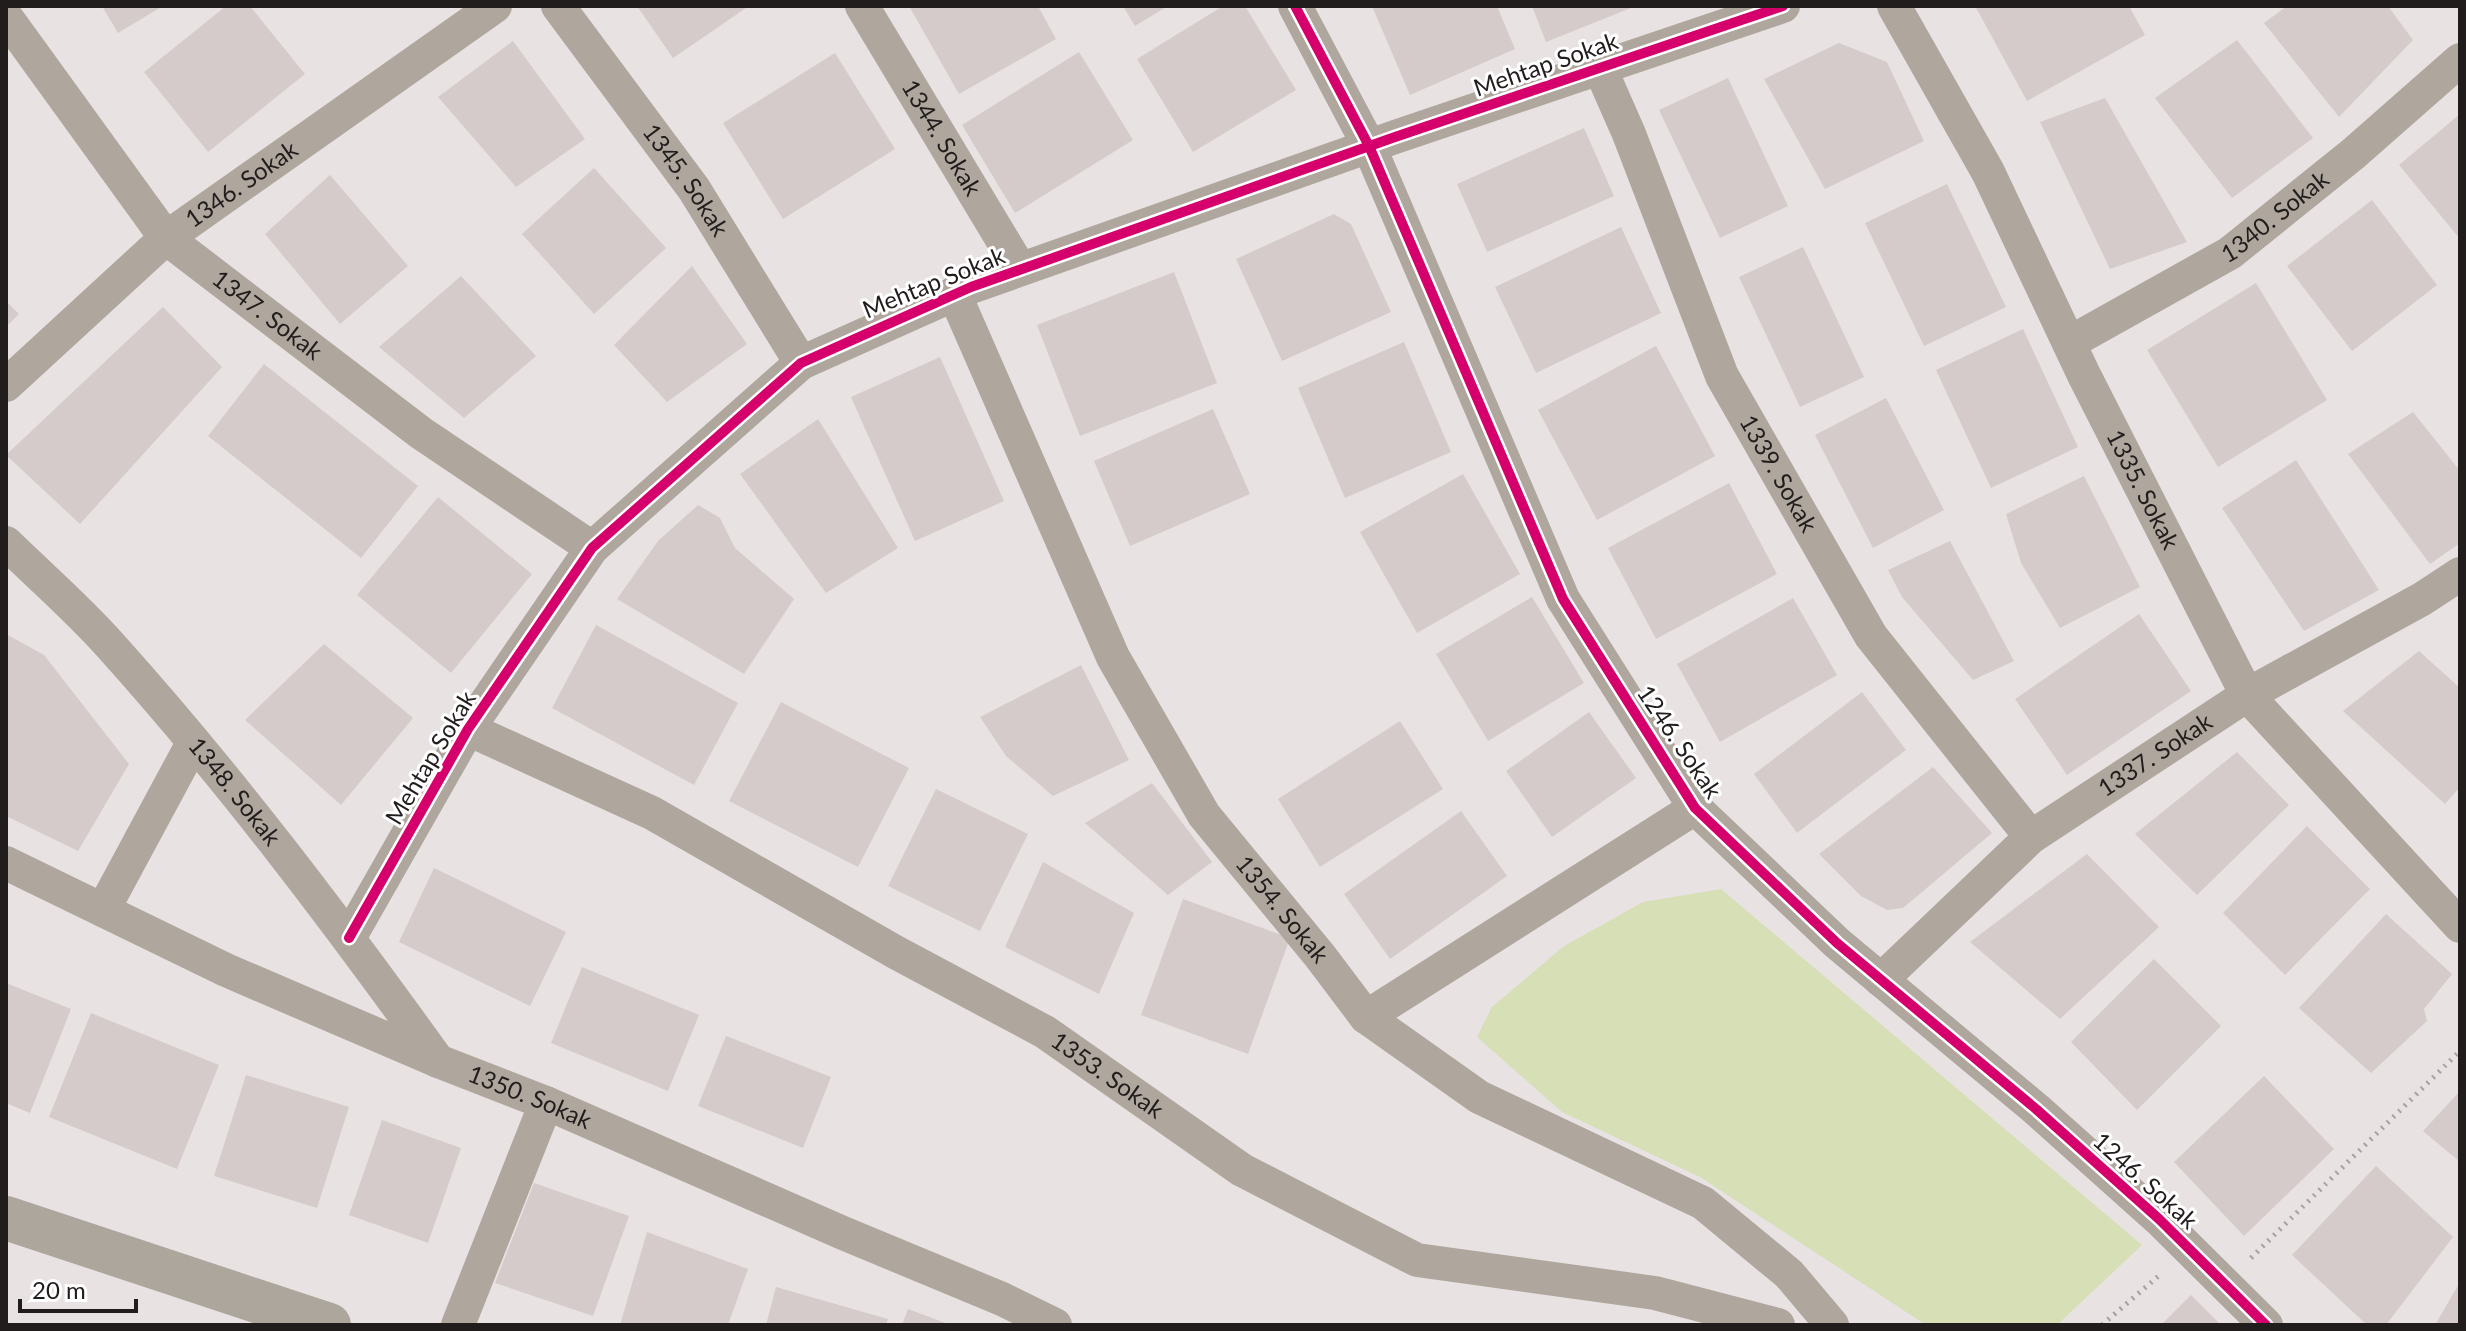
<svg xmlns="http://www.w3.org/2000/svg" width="2466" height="1331" viewBox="0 0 2466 1331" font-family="Lato,sans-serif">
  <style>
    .green { fill: #d6dfb6 }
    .building { fill: #d5cbca }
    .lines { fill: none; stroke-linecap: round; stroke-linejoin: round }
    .path { stroke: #a7a29b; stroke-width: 5; stroke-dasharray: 2 6; stroke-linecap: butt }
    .street { stroke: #afa79e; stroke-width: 34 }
    .secondary { stroke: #ada69c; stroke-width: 44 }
    .cycleway-casing { stroke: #fff; stroke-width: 15 }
    .cycleway { stroke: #d6006c; stroke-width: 10 }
    .labels { text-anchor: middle; stroke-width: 6; stroke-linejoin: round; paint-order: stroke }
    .street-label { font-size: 24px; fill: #211d1c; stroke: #fff }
  </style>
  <rect width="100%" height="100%" fill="#e8e3e2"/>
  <polygon class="green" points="1721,889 2142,1245 2057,1325 1926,1325 1700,1177 1562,1112 1477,1037 1492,1007 1564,946 1643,902"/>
  <g class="building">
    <polygon points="102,6 163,6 118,33"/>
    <polygon points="226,6 250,6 305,74 208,152 144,72"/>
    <polygon points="637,6 749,6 673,58"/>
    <polygon points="909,6 1038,6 1056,39 959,94"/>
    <polygon points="1123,6 1168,6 1135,26"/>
    <polygon points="1223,6 1245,6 1296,90 1193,152 1137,59"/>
    <polygon points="1372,6 1497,6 1515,49 1410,95"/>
    <polygon points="1532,6 1636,6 1546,42"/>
    <polygon points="1975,6 2129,6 2145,35 2027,101"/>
    <polygon points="2287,6 2388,6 2413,40 2339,117 2264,23"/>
    <polygon points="2237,40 2313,138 2232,198 2155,98"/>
    <polygon points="513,41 585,139 516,187 438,97"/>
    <polygon points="1839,43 1887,62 1924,141 1825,189 1764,79"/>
    <polygon points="1079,52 1133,140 1015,213 962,125"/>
    <polygon points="835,53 895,149 783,219 723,123"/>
    <polygon points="1728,78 1788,206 1720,238 1659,110"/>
    <polygon points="2105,98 2187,242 2110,269 2040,122"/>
    <polygon points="2460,114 2460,239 2399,165"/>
    <polygon points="1584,128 1614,196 1487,252 1457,184"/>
    <polygon points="594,168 666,248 594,314 522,234"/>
    <polygon points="330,175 408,266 340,324 265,234"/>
    <polygon points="1947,184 2006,307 1924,346 1865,223"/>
    <polygon points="2372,200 2437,285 2352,351 2287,266"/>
    <polygon points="1334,214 1351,224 1391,312 1282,361 1236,259"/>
    <polygon points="1621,227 1661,313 1536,373 1495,287"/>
    <polygon points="1803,247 1864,377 1800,407 1739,277"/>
    <polygon points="692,266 747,344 667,402 614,345"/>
    <polygon points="1174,272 1217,383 1080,436 1037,325"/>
    <polygon points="461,276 536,356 464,418 379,347"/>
    <polygon points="2256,283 2327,400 2218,467 2147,350"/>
    <polygon points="6,301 19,314 6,327"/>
    <polygon points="163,307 222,367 80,524 6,455"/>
    <polygon points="2023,329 2078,447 1991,488 1936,370"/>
    <polygon points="1404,342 1451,452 1345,498 1298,388"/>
    <polygon points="1656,346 1715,456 1597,520 1538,410"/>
    <polygon points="940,357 1004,501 915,541 851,397"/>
    <polygon points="264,364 418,486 361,558 208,436"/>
    <polygon points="1886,398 1944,510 1873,548 1815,435"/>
    <polygon points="1213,409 1250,494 1130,546 1094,461"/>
    <polygon points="2413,412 2460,471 2460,543 2430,564 2348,454"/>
    <polygon points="818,419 898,548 826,593 740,474"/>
    <polygon points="2296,460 2379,590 2304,631 2222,508"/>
    <polygon points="1463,474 1520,574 1417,633 1360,532"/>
    <polygon points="2084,476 2140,587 2060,628 2021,563 2006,514"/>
    <polygon points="1729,483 1777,574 1656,639 1608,548"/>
    <polygon points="438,497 532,574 451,673 357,595"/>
    <polygon points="698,505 720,518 735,548 794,599 744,674 617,599 658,541"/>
    <polygon points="1950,541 2014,661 1973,680 1902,597 1888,570"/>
    <polygon points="1532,597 1584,683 1488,741 1436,654"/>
    <polygon points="1793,598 1837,675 1720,742 1677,664"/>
    <polygon points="2139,614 2191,691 2067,775 2015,699"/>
    <polygon points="596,625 738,703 694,785 552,708"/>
    <polygon points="6,634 44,655 129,764 78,851 6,816"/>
    <polygon points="324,644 413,718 341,805 245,720"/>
    <polygon points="2419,651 2460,688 2460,787 2445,804 2343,711"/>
    <polygon points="1081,665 1129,760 1053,796 1006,756 980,717"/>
    <polygon points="1862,692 1906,750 1797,833 1754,774"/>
    <polygon points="781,702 909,768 858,867 729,801"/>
    <polygon points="1589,712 1636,778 1552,837 1506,771"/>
    <polygon points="1400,721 1443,789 1320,867 1278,799"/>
    <polygon points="2237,752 2289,805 2197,895 2135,834"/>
    <polygon points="1933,767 1992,833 1903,908 1887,910 1861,896 1819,854"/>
    <polygon points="1152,783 1212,862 1168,895 1085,823"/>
    <polygon points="936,789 1028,834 980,931 888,886"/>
    <polygon points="1461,811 1507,876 1390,959 1344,894"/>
    <polygon points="2307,826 2370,889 2285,975 2223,913"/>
    <polygon points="2087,854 2159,927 2060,1019 1970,942"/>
    <polygon points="1043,862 1134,913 1099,994 1005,947"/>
    <polygon points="434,868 566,932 530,1006 399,942"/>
    <polygon points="1183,899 1290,938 1248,1054 1141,1015"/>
    <polygon points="2386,914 2452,974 2424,1009 2427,1021 2371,1073 2299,1008"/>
    <polygon points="2154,959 2221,1026 2137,1110 2071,1042"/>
    <polygon points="582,967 699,1015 668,1091 551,1043"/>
    <polygon points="6,983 71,1009 30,1113 6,1103"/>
    <polygon points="91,1013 219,1065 177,1169 49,1117"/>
    <polygon points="726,1036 831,1077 803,1148 698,1106"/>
    <polygon points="246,1075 349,1107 317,1208 214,1176"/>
    <polygon points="2264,1076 2334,1149 2244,1236 2174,1162"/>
    <polygon points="2460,1091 2460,1162 2423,1131"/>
    <polygon points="382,1120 461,1148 428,1243 349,1215"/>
    <polygon points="2376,1166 2453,1237 2386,1325 2367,1325 2292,1255"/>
    <polygon points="534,1183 629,1216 593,1316 495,1283"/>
    <polygon points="647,1232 748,1269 728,1325 620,1325"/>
    <polygon points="2460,1282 2460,1325 2435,1325"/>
    <polygon points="776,1287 888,1319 886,1325 766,1325"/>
    <polygon points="2191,1295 2221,1325 2161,1325"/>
    <polygon points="908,1309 951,1325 902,1325"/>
  </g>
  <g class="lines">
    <g class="path">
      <polyline points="2251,1258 2460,1051"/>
      <polyline points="2102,1325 2162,1273"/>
    </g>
    <g class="street">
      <path id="s1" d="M558,6L694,189L801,363"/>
      <path id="s2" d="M862,6L1020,269"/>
      <polyline points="1295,6 1369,146 1563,599 1695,808 1837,943 2036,1109 2159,1219 2266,1325"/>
      <path id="s3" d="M1894,6L1988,172L2084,375L2247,695L2460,926"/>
      <path id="s4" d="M6,17L166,238L421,433L592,548"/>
      <path id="s5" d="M1600,68L1629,134L1722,376L1871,636L2031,837"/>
      <path id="s6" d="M954,293L1113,657L1204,815L1320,956L1366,1017L1479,1097L1703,1203L1789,1274L1832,1325"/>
      <path id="s7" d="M2069,343L2230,253L2353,154L2460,60"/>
      <path id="s8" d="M6,385L166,238L495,6"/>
      <path id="s9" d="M6,543C41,577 78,609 110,645C228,776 335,918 438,1061"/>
      <path id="s10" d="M468,729L652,813L897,953L1045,1032L1242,1170L1417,1260L1655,1293L1778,1325"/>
      <path id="s11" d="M6,863L226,970L438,1061L546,1103L843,1233L1002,1299L1055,1325"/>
      <polyline points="103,910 193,743"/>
      <polyline points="349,938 468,729 592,548 801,363 971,287 1395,137 1783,6"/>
      <path id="s12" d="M1881,980L2031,837L2247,695L2422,599L2460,574"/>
      <polyline points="1366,1017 1695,808"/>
      <polyline points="458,1325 546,1103"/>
    </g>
    <polyline class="secondary" points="6,1218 329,1325"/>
    <defs>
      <g id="cycleway">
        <polyline points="1295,6 1369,146 1563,599 1695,808 1837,943 2036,1109 2159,1219 2266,1325"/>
        <polyline points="349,938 468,729 592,548 801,363 971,287 1395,137 1783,6"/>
      </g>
    </defs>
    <use href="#cycleway" class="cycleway-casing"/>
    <use href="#cycleway" class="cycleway"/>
  </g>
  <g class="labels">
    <g class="street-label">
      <text transform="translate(1546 65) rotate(-19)" y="8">Mehtap Sokak</text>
      <text dy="8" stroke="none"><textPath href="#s2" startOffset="154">1344. Sokak</textPath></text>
      <text dy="8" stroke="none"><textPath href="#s1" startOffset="216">1345. Sokak</textPath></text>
      <text dy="8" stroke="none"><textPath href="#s8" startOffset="310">1346. Sokak</textPath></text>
      <text dy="8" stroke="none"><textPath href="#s7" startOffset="242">1340. Sokak</textPath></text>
      <text transform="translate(934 283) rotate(-22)" y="8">Mehtap Sokak</text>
      <text dy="8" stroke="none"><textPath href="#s4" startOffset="400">1347. Sokak</textPath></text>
      <text dy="8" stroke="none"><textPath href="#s5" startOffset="444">1339. Sokak</textPath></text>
      <text dy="8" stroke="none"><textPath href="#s3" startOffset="544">1335. Sokak</textPath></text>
      <text transform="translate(1679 742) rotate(56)" y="8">1246. Sokak</text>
      <text dy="8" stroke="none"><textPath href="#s12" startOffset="356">1337. Sokak</textPath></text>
      <text transform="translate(431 758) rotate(-59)" y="8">Mehtap Sokak</text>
      <text dy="8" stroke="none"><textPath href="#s9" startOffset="338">1348. Sokak</textPath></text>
      <text dy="8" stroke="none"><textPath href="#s6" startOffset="702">1354. Sokak</textPath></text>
      <text dy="8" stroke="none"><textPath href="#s10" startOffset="728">1353. Sokak</textPath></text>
      <text dy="8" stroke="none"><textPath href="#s11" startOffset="574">1350. Sokak</textPath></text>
      <text transform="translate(2145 1181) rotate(42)" y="8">1246. Sokak</text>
    </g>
  </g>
  <rect width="2466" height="1331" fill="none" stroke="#211d1c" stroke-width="16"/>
  <path d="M20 1299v12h116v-12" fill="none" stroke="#211d1c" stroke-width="4"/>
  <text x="32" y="1299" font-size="24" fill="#211d1c" stroke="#ffffff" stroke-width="6" paint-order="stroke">20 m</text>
</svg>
